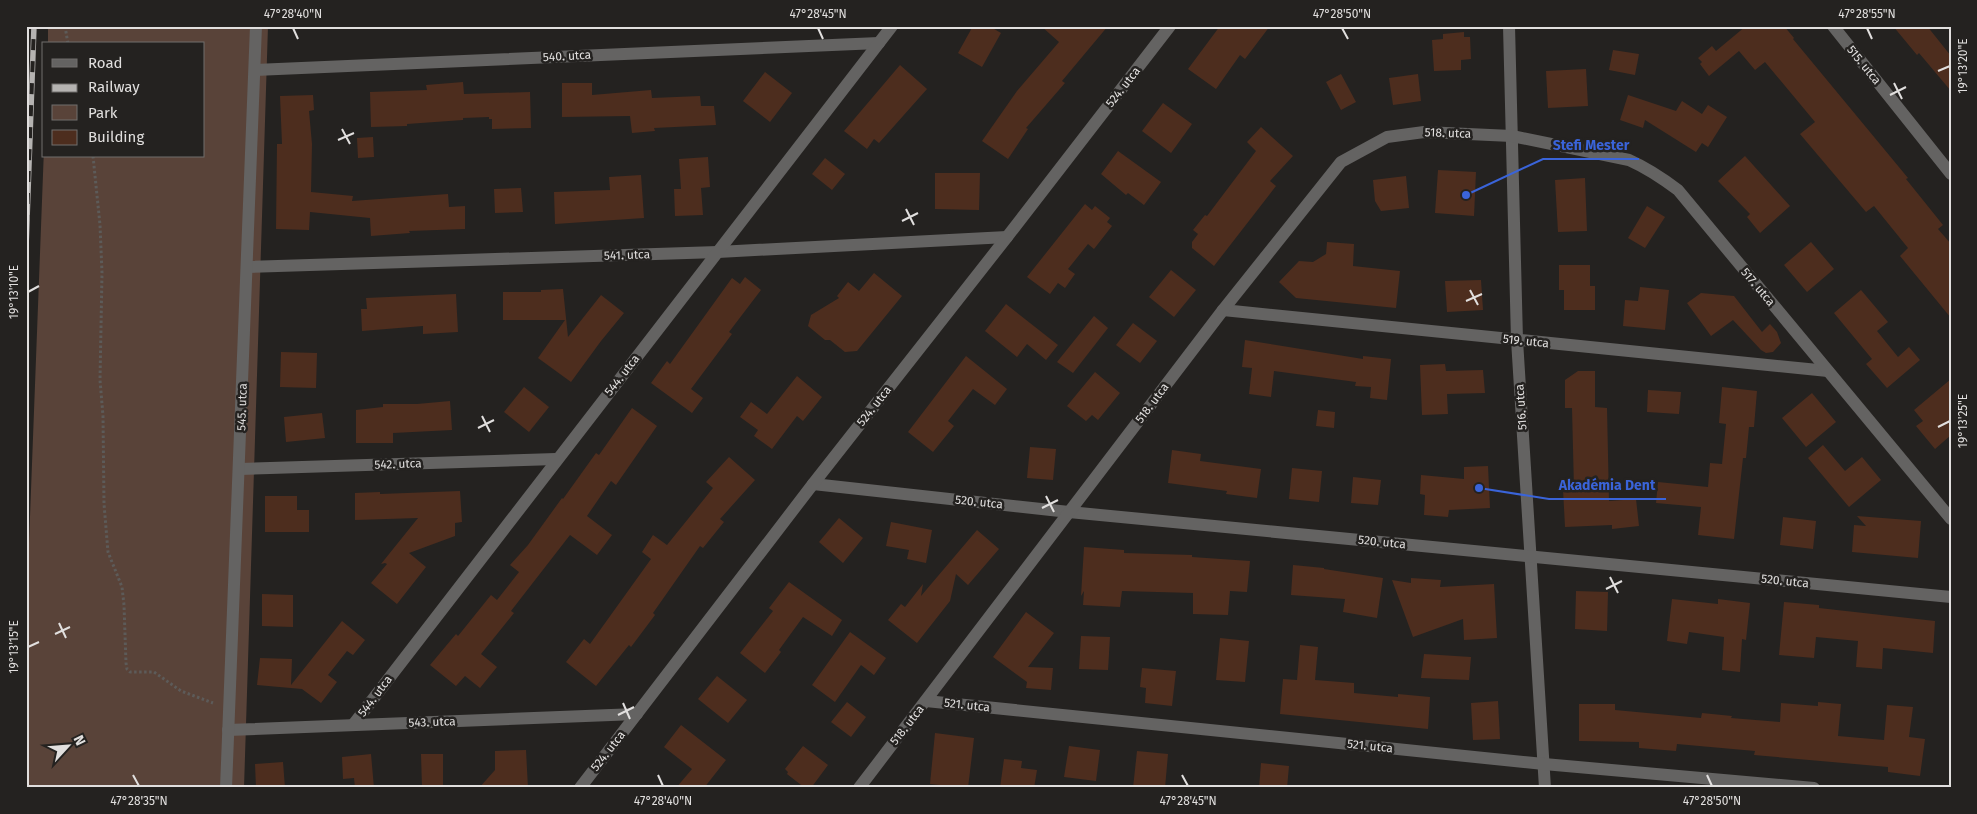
<svg xmlns="http://www.w3.org/2000/svg" width="1977" height="814" viewBox="0 0 1977 814" font-family="'Fira Sans',sans-serif">
  <style>
    .green { fill: #594339 }
    .building { fill: #4d2d1e }
    .lines { fill: none; stroke-linecap: round; stroke-linejoin: round }
    .path { stroke: #5d5b59; stroke-width: 3; stroke-dasharray: 2.5 2.5; stroke-linecap: butt }
    .street { stroke: #646362; stroke-width: 12 }
    .rail-casing { stroke: #b5b3b1; stroke-width: 5.5 }
    .rail { stroke: #242220; stroke-width: 4; stroke-dasharray: 11; stroke-linecap: butt }
    .ticks { fill: none; stroke: #e1dfde; stroke-width: 2 }
    .labels { text-anchor: middle; stroke-width: 5; stroke-linejoin: round; paint-order: stroke }
    .street-label { font-size: 12px; fill: #e1dfde; stroke: #242220 }
    .leader { fill: none; stroke: #3a64d9; stroke-width: 2 }
    .callout-dot { fill: #3a64d9; stroke: #242220; stroke-width: 2 }
    .callout-label { font-size: 14px; text-anchor: middle; font-weight: bold; fill: #3a64d9; stroke: #242220; stroke-width: 5; stroke-linejoin: round; paint-order: stroke }
    .neatline { fill: none; stroke: #e1dfde; stroke-width: 2 }
    .ticks-label { font-size: 12px; text-anchor: middle; fill: #e1dfde }
  </style>
  <rect width="100%" height="100%" fill="#242220"/>
  <polygon class="green" points="48,26 268,26 244,788 26,788 26,622 44,148 44,156 204,156 204,44 48,44"/>
  <g class="building">
    <polygon points="973,26 989,26 1001,33 982,67 958,53"/>
    <polygon points="1041,26 1108,26 1062,81 1065,83 1026,128 1028,129 1008,159 982,141 1017,91 1059,42"/>
    <polygon points="1220,26 1270,26 1245,59 1240,55 1216,89 1188,69"/>
    <polygon points="1746,26 1784,26 1794,38 1793,39 1908,178 1906,179 1943,225 1938,229 1951,244 1951,318 1900,256 1908,248 1874,206 1866,212 1800,134 1815,122 1765,62 1755,70 1739,51 1709,76 1700,64 1702,62 1698,58 1712,46 1716,51"/>
    <polygon points="1893,26 1927,26 1951,56 1951,91 1919,53 1917,55"/>
    <polygon points="1464,32 1464,37 1470,37 1471,59 1461,60 1461,70 1434,71 1432,40 1443,39 1443,34"/>
    <polygon points="1613,50 1639,54 1635,75 1609,70"/>
    <polygon points="900,65 927,89 879,143 874,139 867,149 844,131"/>
    <polygon points="1586,69 1588,106 1548,108 1546,71"/>
    <polygon points="765,72 792,93 770,122 743,101"/>
    <polygon points="1341,74 1356,102 1341,110 1326,82"/>
    <polygon points="1418,74 1421,101 1393,105 1389,78"/>
    <polygon points="463,82 464,94 530,92 531,128 492,129 492,119 489,119 489,117 463,118 463,120 407,124 407,126 371,127 370,92 427,90 426,85"/>
    <polygon points="562,83 592,83 592,95 651,90 652,98 700,96 701,106 714,106 716,125 654,128 655,131 632,133 630,116 562,117"/>
    <polygon points="313,95 314,110 309,111 312,144 311,192 353,196 352,201 448,194 449,207 465,206 465,229 409,231 410,233 371,236 370,218 310,212 309,230 276,229 277,144 282,144 280,96"/>
    <polygon points="1628,95 1676,111 1682,101 1702,114 1708,105 1727,117 1708,147 1702,143 1696,152 1645,120 1643,128 1620,120"/>
    <polygon points="1163,103 1192,124 1171,153 1142,131"/>
    <polygon points="1261,127 1293,156 1270,181 1276,186 1214,266 1192,248 1192,242 1198,234 1193,230 1205,215 1207,216 1256,151 1247,142"/>
    <polygon points="373,137 374,157 358,158 357,138"/>
    <polygon points="1118,151 1161,182 1144,205 1128,193 1126,195 1101,174"/>
    <polygon points="1745,156 1790,206 1760,233 1747,217 1750,214 1718,181"/>
    <polygon points="708,157 710,187 701,188 703,215 675,216 674,189 681,189 679,159"/>
    <polygon points="825,158 845,174 832,190 812,174"/>
    <polygon points="1438,170 1476,172 1474,216 1435,213"/>
    <polygon points="935,173 980,173 979,210 935,209"/>
    <polygon points="641,175 644,218 555,224 554,192 610,190 609,177"/>
    <polygon points="1406,176 1409,208 1381,211 1375,201 1373,180"/>
    <polygon points="1585,178 1587,231 1558,232 1555,180"/>
    <polygon points="521,188 523,212 495,213 494,189"/>
    <polygon points="1085,204 1092,210 1095,206 1110,218 1107,222 1112,226 1094,249 1088,244 1068,269 1075,274 1065,288 1058,283 1050,294 1027,277"/>
    <polygon points="1647,206 1665,217 1645,248 1628,238"/>
    <polygon points="1327,242 1354,244 1353,266 1400,271 1396,308 1296,298 1279,282 1299,261 1313,262 1326,254"/>
    <polygon points="1811,242 1834,269 1807,292 1784,265"/>
    <polygon points="1559,265 1590,265 1590,286 1595,286 1595,310 1564,310 1564,290 1559,290"/>
    <polygon points="1171,270 1196,290 1174,317 1149,297"/>
    <polygon points="874,273 902,296 857,351 845,352 830,340 825,340 808,326 811,315 839,298 837,296 848,282 859,291"/>
    <polygon points="745,277 761,290 729,332 732,334 691,389 703,398 692,413 651,383 667,361 670,364 732,278 740,284"/>
    <polygon points="1481,280 1483,310 1447,312 1445,281"/>
    <polygon points="1640,287 1669,290 1665,330 1623,326 1625,300 1638,301"/>
    <polygon points="563,289 568,337 601,295 624,313 601,341 571,382 538,358 565,320 503,320 503,292 541,292 541,290"/>
    <polygon points="1861,290 1888,322 1877,331 1898,357 1909,347 1920,360 1887,388 1866,364 1872,359 1834,313"/>
    <polygon points="1701,293 1734,296 1762,332 1770,324 1777,332 1781,343 1773,352 1766,353 1761,350 1733,320 1711,336 1687,303"/>
    <polygon points="456,294 458,332 423,334 423,326 362,331 361,309 367,309 366,298"/>
    <polygon points="1006,304 1058,345 1046,360 1027,344 1017,357 985,331"/>
    <polygon points="1094,316 1108,328 1073,373 1057,362"/>
    <polygon points="1133,323 1157,341 1140,363 1116,345"/>
    <polygon points="1245,340 1363,359 1363,356 1391,359 1387,400 1370,398 1371,387 1355,386 1356,382 1274,371 1271,397 1249,394 1252,368 1242,367"/>
    <polygon points="281,352 317,353 316,388 280,387"/>
    <polygon points="966,356 1007,389 995,405 973,389 948,421 954,426 933,452 908,432"/>
    <polygon points="1445,364 1446,371 1483,370 1485,393 1447,394 1448,414 1422,415 1420,365"/>
    <polygon points="1578,371 1595,371 1595,407 1607,408 1609,501 1636,499 1639,526 1612,529 1612,525 1565,527 1563,489 1574,489 1572,408 1565,408 1565,380"/>
    <polygon points="1095,372 1120,393 1098,420 1092,415 1086,421 1067,406"/>
    <polygon points="797,376 822,397 803,421 797,416 772,449 754,436 758,430 740,417 751,402 767,414"/>
    <polygon points="1951,379 1951,435 1935,449 1916,426 1923,421 1914,410"/>
    <polygon points="524,387 549,407 529,432 504,412"/>
    <polygon points="1722,387 1757,391 1754,427 1749,427 1746,458 1743,458 1734,539 1698,535 1701,507 1656,503 1658,482 1708,487 1710,463 1722,464 1726,424 1719,423"/>
    <polygon points="1648,390 1681,392 1679,414 1647,412"/>
    <polygon points="1812,393 1836,422 1806,447 1782,418"/>
    <polygon points="450,401 452,430 393,433 393,443 356,443 356,410 383,407 383,404 417,404"/>
    <polygon points="632,408 657,426 616,485 611,481 587,516 612,535 597,555 570,535 511,611 514,613 481,654 497,667 480,688 465,676 456,686 430,665 456,634 458,636 491,595 497,600 519,572 510,565 528,545 562,498 563,499 596,453 599,455"/>
    <polygon points="1318,410 1335,412 1334,428 1316,426"/>
    <polygon points="322,413 325,438 286,442 284,417"/>
    <polygon points="1823,445 1845,471 1862,457 1881,480 1849,507 1808,458"/>
    <polygon points="1030,447 1056,449 1053,480 1027,478"/>
    <polygon points="1172,450 1201,454 1200,461 1261,469 1257,498 1226,494 1227,491 1168,483"/>
    <polygon points="729,457 755,480 720,519 724,522 703,548 700,546 653,613 655,615 631,647 629,645 596,686 566,662 584,639 590,644 651,559 642,552 653,535 667,545 713,488 706,482"/>
    <polygon points="1488,466 1490,508 1449,510 1448,517 1424,515 1425,495 1420,494 1421,475 1464,479 1464,467"/>
    <polygon points="1292,468 1322,471 1319,502 1289,499"/>
    <polygon points="1353,477 1381,480 1378,505 1351,503"/>
    <polygon points="460,491 462,522 455,523 455,536 409,553 426,567 397,604 371,583 387,564 385,563 381,564 418,518 355,520 355,493 380,492 380,494"/>
    <polygon points="265,496 297,496 297,510 309,510 309,532 265,532"/>
    <polygon points="1857,516 1921,521 1918,558 1852,552 1854,525 1866,526"/>
    <polygon points="1783,517 1816,521 1813,549 1780,545"/>
    <polygon points="839,518 863,538 843,563 819,542"/>
    <polygon points="891,522 932,530 926,563 907,559 909,550 886,546"/>
    <polygon points="977,530 999,549 968,585 956,574 950,601 917,643 888,620 901,604 905,607 923,584 921,596"/>
    <polygon points="1084,547 1124,550 1124,553 1192,555 1192,557 1250,561 1247,592 1230,591 1228,615 1193,614 1193,593 1122,591 1120,607 1083,605 1084,591 1081,596"/>
    <polygon points="1293,565 1324,568 1324,569 1383,578 1377,618 1343,612 1345,599 1291,595"/>
    <polygon points="1411,578 1441,580 1440,587 1494,584 1497,638 1464,640 1463,619 1413,637 1392,580 1411,583"/>
    <polygon points="789,582 842,620 832,636 803,617 779,650 781,652 765,673 740,653 773,611 769,608"/>
    <polygon points="1576,591 1608,592 1607,631 1575,629"/>
    <polygon points="262,594 293,595 293,627 262,626"/>
    <polygon points="1672,599 1718,604 1718,599 1750,603 1746,640 1742,639 1740,672 1722,670 1724,637 1689,632 1687,644 1667,641"/>
    <polygon points="1784,602 1819,605 1819,608 1935,621 1933,653 1883,648 1882,669 1856,667 1858,641 1816,637 1814,658 1779,655"/>
    <polygon points="1026,612 1054,633 1028,667 1053,668 1051,690 1026,688 1027,682 993,657"/>
    <polygon points="342,621 365,640 353,655 347,651 328,675 337,682 321,703 302,689 257,685 260,658 292,659 291,685"/>
    <polygon points="850,632 886,658 874,675 861,665 835,702 812,685"/>
    <polygon points="1081,636 1110,637 1108,670 1079,669"/>
    <polygon points="1220,638 1249,641 1245,682 1216,680"/>
    <polygon points="1300,645 1318,647 1315,680 1354,683 1354,693 1398,697 1398,694 1430,697 1428,729 1280,714 1283,679 1297,680"/>
    <polygon points="1424,654 1471,657 1469,680 1421,678"/>
    <polygon points="1142,668 1176,671 1172,706 1145,703 1146,688 1140,687"/>
    <polygon points="717,676 747,700 728,723 698,699"/>
    <polygon points="1498,701 1500,739 1473,740 1471,703"/>
    <polygon points="847,702 866,717 851,737 831,722"/>
    <polygon points="1818,702 1841,704 1838,736 1884,740 1887,705 1913,707 1909,737 1925,739 1920,776 1888,772 1888,767 1754,755 1755,751 1677,744 1676,751 1639,748 1639,742 1579,741 1579,704 1615,704 1615,710 1701,718 1702,713 1732,716 1731,718 1780,722 1781,703 1818,706"/>
    <polygon points="681,725 726,760 704,788 676,788 692,769 664,747"/>
    <polygon points="935,733 974,738 968,788 930,784"/>
    <polygon points="803,746 828,765 811,788 805,788 787,774 788,772 785,769"/>
    <polygon points="1069,746 1100,750 1096,781 1064,777"/>
    <polygon points="526,750 528,788 479,788 495,770 495,751"/>
    <polygon points="1137,751 1168,754 1165,788 1133,788"/>
    <polygon points="371,754 374,788 355,788 354,778 343,779 342,757"/>
    <polygon points="421,754 443,754 443,788 422,788"/>
    <polygon points="1004,759 1022,761 1021,768 1037,770 1034,788 1000,788"/>
    <polygon points="283,762 285,788 256,788 255,764"/>
    <polygon points="1261,763 1289,766 1287,788 1259,788"/>
  </g>
  <g class="lines">
    <g class="path">
      <polyline points="65,26 68,44"/>
      <polyline points="93,156 100,225 102,273 100,380 103,416 104,504 108,552 122,587 124,605 126,663 127,669 130,672 154,672 181,691 213,703"/>
    </g>
    <g class="street">
      <polyline points="1509,26 1517,340 1545,788"/>
      <polyline points="1833,26 1951,174"/>
      <polyline points="255,70 879,43"/>
      <polyline points="247,267 718,252 1007,237"/>
      <polyline points="1223,310 1828,371"/>
      <polyline points="240,469 556,459"/>
      <polyline points="813,484 1069,512 1951,597"/>
      <polyline points="926,701 1544,764 1814,788"/>
      <polyline points="353,725 892,26"/>
      <polyline points="228,730 637,714"/>
      <polyline points="226,788 256,26"/>
      <polyline points="580,788 813,484 1007,237 1170,26"/>
      <path d="M859,788L1223,310L1341,162L1387,137L1424,132L1512,136L1629,160C1647,168 1662,178 1678,190L1951,519"/>
    </g>
    <defs>
      <polyline id="rail" points="26,248 34,26"/>
    </defs>
    <use href="#rail" class="rail-casing"/>
    <use href="#rail" class="rail"/>
  </g>
  <path class="ticks" d="M293,28L298,39M818,28L823,39M1342,28L1348,39M1867,28L1872,39M1938,71L1950,66M1894,83L1902,99M1890,95L1906,87M342,129L350,144M338,140L354,133M906,209L914,225M902,221L918,213M1470,290L1478,305M28,292L39,286M1466,301L1482,294M482,416L490,432M1938,427L1950,421M478,428L494,420M1046,496L1054,512M1042,508L1058,500M1610,577L1618,593M1606,589L1622,581M59,623L66,638M55,634L70,627M28,647L39,642M623,703L630,719M618,715L634,707M133,775L139,786M658,775L663,786M1182,775L1188,786M1707,775L1712,786"/>
  <g class="labels">
    <g class="street-label">
      <text transform="translate(567 56) rotate(-3)" y="4">540. utca</text>
      <text transform="translate(1864 65) rotate(51)" y="4">515. utca</text>
      <text transform="translate(1123 87) rotate(-52)" y="4">524. utca</text>
      <text transform="translate(1448 133) rotate(2)" y="4">518. utca</text>
      <text transform="translate(627 255) rotate(-2)" y="4">541. utca</text>
      <text transform="translate(1758 287) rotate(50)" y="4">517. utca</text>
      <text transform="translate(1526 341) rotate(6)" y="4">519. utca</text>
      <text transform="translate(622 375) rotate(-52)" y="4">544. utca</text>
      <text transform="translate(1152 403) rotate(-53)" y="4">518. utca</text>
      <text transform="translate(874 406) rotate(-52)" y="4">524. utca</text>
      <text transform="translate(242 407) rotate(-88)" y="4">545. utca</text>
      <text transform="translate(1521 407) rotate(-94)" y="4">516. utca</text>
      <text transform="translate(398 464) rotate(-2)" y="4">542. utca</text>
      <text transform="translate(979 502) rotate(6)" y="4">520. utca</text>
      <text transform="translate(1382 542) rotate(6)" y="4">520. utca</text>
      <text transform="translate(1785 581) rotate(6)" y="4">520. utca</text>
      <text transform="translate(375 696) rotate(-53)" y="4">544. utca</text>
      <text transform="translate(967 705) rotate(6)" y="4">521. utca</text>
      <text transform="translate(432 722) rotate(-2)" y="4">543. utca</text>
      <text transform="translate(907 725) rotate(-52)" y="4">518. utca</text>
      <text transform="translate(1370 746) rotate(6)" y="4">521. utca</text>
      <text transform="translate(608 751) rotate(-52)" y="4">524. utca</text>
    </g>
  </g>
  <path class="leader" d="M1466 195L1543 159H1639M1479 488L1549 499H1666"/>
  <g class="callout-dot">
    <circle cx="1466" cy="195" r="5"/>
    <circle cx="1479" cy="488" r="5"/>
  </g>
  <g class="callout-label">
    <text x="1591" y="150">Stefi Mester</text>
    <text x="1607" y="490">Akadémia Dent</text>
  </g>
  <rect width="1977" height="814" fill="none" stroke="#242220" stroke-width="55"/>
  <rect x="42" y="42" width="162" height="115" fill="#242220" stroke="#706e6c"/>
  <rect x="52" y="59" width="25" height="8" fill="#646362" stroke="#706e6c"/>
  <text x="88" y="68" font-size="15" fill="#e1dfde">Road</text>
  <rect x="52" y="84" width="25" height="8" fill="#b5b3b1" stroke="#706e6c"/>
  <text x="88" y="92" font-size="15" fill="#e1dfde">Railway</text>
  <rect x="52" y="105" width="25" height="15" fill="#594339" stroke="#706e6c"/>
  <text x="88" y="118" font-size="15" fill="#e1dfde">Park</text>
  <rect x="52" y="130" width="25" height="15" fill="#4d2d1e" stroke="#706e6c"/>
  <text x="88" y="142" font-size="15" fill="#e1dfde">Building</text>
  <g transform="translate(68 746) rotate(64)" stroke="#242220" stroke-width="4" paint-order="stroke">
  <path d="M0-4L9 19L0 12L-9 19Z" fill="#e1dfde"/>
  <text y="-8" font-size="14" font-weight="bold" text-anchor="middle" fill="#e1dfde">N</text>
  </g>
  <rect x="28" y="28" width="1922" height="758" class="neatline"/>
  <g class="ticks-label">
    <text x="293" y="18">47°28'40"N</text>
    <text x="818" y="18">47°28'45"N</text>
    <text x="1342" y="18">47°28'50"N</text>
    <text x="1867" y="18">47°28'55"N</text>
    <text transform="translate(1963 66) rotate(-90)" y="4">19°13'20"E</text>
    <text transform="translate(14 292) rotate(-90)" y="4">19°13'10"E</text>
    <text transform="translate(1963 421) rotate(-90)" y="4">19°13'25"E</text>
    <text transform="translate(14 647) rotate(-90)" y="4">19°13'15"E</text>
    <text x="139" y="805">47°28'35"N</text>
    <text x="663" y="805">47°28'40"N</text>
    <text x="1188" y="805">47°28'45"N</text>
    <text x="1712" y="805">47°28'50"N</text>
  </g>
</svg>
